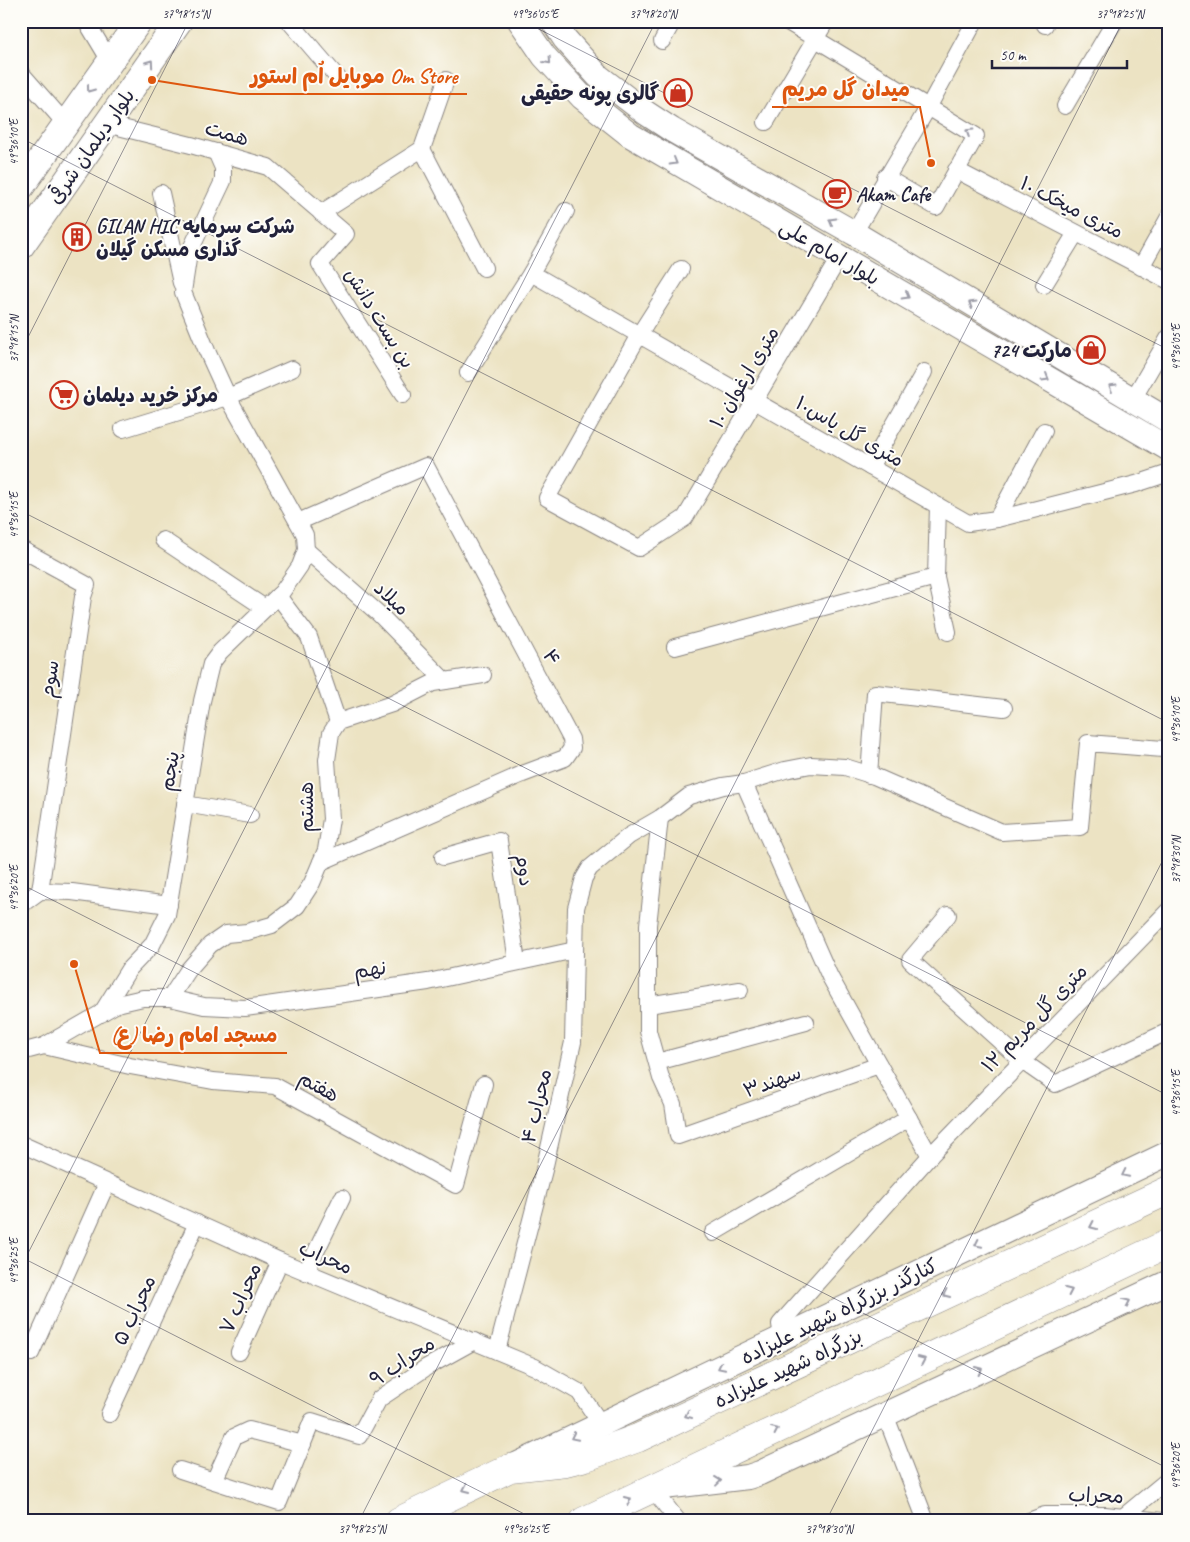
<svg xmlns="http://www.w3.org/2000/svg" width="1190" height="1542" viewBox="0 0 1190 1542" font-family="Caveat,'Playpen Sans Arabic',sans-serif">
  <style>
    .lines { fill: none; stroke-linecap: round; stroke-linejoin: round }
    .minor-casing { stroke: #87827f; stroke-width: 18 }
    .secondary-casing { stroke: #87827f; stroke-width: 26 }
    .primary-casing { stroke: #87827f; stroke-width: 28 }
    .trunk-casing { stroke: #87827f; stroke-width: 29 }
    .minor { stroke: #fff; stroke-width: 16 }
    .secondary { stroke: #fff; stroke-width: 24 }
    .primary { stroke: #fff; stroke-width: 26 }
    .trunk { stroke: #fff; stroke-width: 28 }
    .oneway { stroke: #9c9ca7 }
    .ticks { fill: none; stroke: #22223b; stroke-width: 1; stroke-opacity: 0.45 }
    .labels { text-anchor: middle; stroke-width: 4; stroke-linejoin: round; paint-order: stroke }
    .poi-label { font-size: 20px; font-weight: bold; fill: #22223b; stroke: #fdfcf7; text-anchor: start }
    .street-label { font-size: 20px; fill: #22223b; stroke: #fdfcf7 }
    .leader { fill: none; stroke: #de560e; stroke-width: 2 }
    .callout-dot { fill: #de560e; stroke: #fdfcf7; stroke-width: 2 }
    .callout-label { font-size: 21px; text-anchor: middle; font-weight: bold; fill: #de560e; stroke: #fdfcf7; stroke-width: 4; stroke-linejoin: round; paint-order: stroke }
    .neatline { fill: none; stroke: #22223b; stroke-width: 2 }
    .ticks-label { font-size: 12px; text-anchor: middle; fill: #22223b }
  </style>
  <rect width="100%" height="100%" fill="#fdfcf7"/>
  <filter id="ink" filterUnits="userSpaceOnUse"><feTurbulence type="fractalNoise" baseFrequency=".02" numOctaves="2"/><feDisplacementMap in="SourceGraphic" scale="10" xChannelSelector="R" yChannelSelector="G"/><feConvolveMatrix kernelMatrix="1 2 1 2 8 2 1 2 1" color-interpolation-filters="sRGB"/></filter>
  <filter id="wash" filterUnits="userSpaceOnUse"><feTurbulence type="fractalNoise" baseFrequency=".0096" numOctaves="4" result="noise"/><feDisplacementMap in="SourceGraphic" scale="20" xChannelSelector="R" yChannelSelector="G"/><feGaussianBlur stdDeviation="1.12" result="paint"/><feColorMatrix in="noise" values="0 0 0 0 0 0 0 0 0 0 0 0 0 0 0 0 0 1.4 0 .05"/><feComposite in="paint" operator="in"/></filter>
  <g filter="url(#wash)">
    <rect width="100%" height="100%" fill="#ece3c3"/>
  </g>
  <g filter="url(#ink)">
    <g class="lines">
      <defs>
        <g id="minor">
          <polyline points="86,21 110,61"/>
          <polyline points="289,21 338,78"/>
          <polyline points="786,21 976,136 936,207 885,177"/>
          <polyline points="1043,21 1045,25"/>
          <polyline points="662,41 673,21"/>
          <polyline points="21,73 65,123"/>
          <polyline points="446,80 422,149 484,268"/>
          <polyline points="1065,106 1115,21"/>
          <polyline points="766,122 826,21"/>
          <polyline points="106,124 191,145 268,167 346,234 320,264 403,395"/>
          <polyline points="956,170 1169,281"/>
          <polyline points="161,193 181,283"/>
          <polyline points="321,213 422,149"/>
          <polyline points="854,233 929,106 975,21"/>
          <polyline points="1141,267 1169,217"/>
          <polyline points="681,269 639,335 547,498 639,548 685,518 839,258"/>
          <polyline points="531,273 968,523 997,519 1136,484 1169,473"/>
          <polyline points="1044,285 1076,233"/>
          <polyline points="468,373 531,273 566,211"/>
          <polyline points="1133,399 1169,337"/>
          <polyline points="123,429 228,397 292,369"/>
          <polyline points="870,467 924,372"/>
          <polyline points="938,506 936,577 948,632"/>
          <polyline points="997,519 1044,431"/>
          <polyline points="298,522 426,466 571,739 572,748 565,758 520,775 321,862"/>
          <polyline points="163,540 265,608"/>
          <polyline points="21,549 87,585 83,597 40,891 25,902 21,907"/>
          <polyline points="306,550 379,614 445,681"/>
          <polyline points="278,596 309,637 338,722"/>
          <polyline points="675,647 936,577"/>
          <polyline points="869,775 875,693 1004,708"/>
          <polyline points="744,783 830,977 930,1156"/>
          <polyline points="185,804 250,815"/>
          <polyline points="660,818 648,925 648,1031 661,1078 673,1104 678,1136 879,1065"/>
          <polyline points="443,857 499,841 517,962"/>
          <polyline points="40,891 72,892 169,905"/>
          <polyline points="948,915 910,960 1022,1061 1055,1084 1169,1031"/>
          <polyline points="170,998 189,969 210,945 226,934 247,932 272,925 297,906 312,883 326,850 331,819 327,760 331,733 338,722 392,704 433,683 483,675"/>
          <polyline points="648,1005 740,990"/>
          <polyline points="101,1014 129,969 152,945 167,915 202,701 211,664 220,652 282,592 300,566 306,550 305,535 228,397 207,351 183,292 189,253 223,181 223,168 216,152"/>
          <polyline points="44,1046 130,1066 213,1081 275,1086 456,1185 484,1084"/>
          <polyline points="21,1052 44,1046 117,1004 143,998 170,998 204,1006 245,1008 428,982 575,950"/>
          <polyline points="657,1062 806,1022"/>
          <polyline points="21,1144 280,1261 535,1367 579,1392 601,1424"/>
          <polyline points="713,1233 909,1118"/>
          <polyline points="306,1272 342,1198"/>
          <polyline points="782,1338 780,1324 930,1156 1169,910"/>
          <polyline points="497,1351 544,1170 573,1042 576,908 584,878 590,868 629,836 660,818 689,796 723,786 744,783 785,770 811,765 845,767 874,776 1002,832 1080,827 1088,743 1163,749"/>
          <polyline points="239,1352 280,1261"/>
          <polyline points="31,1353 107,1183"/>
          <polyline points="109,1414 197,1223"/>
          <polyline points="888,1422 926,1521"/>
          <polyline points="180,1470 279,1502 312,1421 359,1436 379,1399 427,1367 474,1341"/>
          <polyline points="214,1481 234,1437 249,1430 303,1444"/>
          <polyline points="652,1488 678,1521"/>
          <polyline points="1123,1517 1169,1479"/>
          <polyline points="1029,1521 1045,1515 1105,1515 1162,1521"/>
        </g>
        <g id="secondary">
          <polyline points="520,21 544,56 582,97 630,135 1169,449"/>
          <polyline points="553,21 565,39 598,76 646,113 672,130 854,233 1169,421"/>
          <polyline points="518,1464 1169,1153"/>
          <polyline points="664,1487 748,1477 760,1473 1169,1282"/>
        </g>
        <g id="primary">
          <polyline points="21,187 139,21"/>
          <polyline points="21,246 179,21"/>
        </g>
        <g id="trunk">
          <polyline points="399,1521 510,1468 566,1462 586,1457 638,1438 1169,1190"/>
          <polyline points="584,1521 1169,1243"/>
        </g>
      </defs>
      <use href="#minor" class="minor-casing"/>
      <use href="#secondary" class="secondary-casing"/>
      <use href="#primary" class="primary-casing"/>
      <use href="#trunk" class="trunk-casing"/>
      <use href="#minor" class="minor"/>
      <use href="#secondary" class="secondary"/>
      <use href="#primary" class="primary"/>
      <use href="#trunk" class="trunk"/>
    </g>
    <defs><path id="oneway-chevron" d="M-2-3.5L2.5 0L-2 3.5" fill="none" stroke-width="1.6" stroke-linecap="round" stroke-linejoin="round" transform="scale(1.25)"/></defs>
    <g class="oneway">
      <use href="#oneway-chevron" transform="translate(548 61) rotate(48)"/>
      <use href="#oneway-chevron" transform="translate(150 63) rotate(-55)"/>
      <use href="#oneway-chevron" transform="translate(90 89) rotate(126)"/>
      <use href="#oneway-chevron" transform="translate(969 132) rotate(-148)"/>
      <use href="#oneway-chevron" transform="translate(674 162) rotate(30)"/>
      <use href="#oneway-chevron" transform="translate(832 221) rotate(-150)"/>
      <use href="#oneway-chevron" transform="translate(906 296) rotate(30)"/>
      <use href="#oneway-chevron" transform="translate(972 304) rotate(-149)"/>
      <use href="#oneway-chevron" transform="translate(1046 378) rotate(30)"/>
      <use href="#oneway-chevron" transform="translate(1112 387) rotate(-149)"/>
      <use href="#oneway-chevron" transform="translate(1125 1174) rotate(154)"/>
      <use href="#oneway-chevron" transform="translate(1093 1226) rotate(155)"/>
      <use href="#oneway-chevron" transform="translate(978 1244) rotate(154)"/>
      <use href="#oneway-chevron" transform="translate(1069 1291) rotate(-25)"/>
      <use href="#oneway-chevron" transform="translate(946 1294) rotate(155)"/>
      <use href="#oneway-chevron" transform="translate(1127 1302) rotate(-25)"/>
      <use href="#oneway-chevron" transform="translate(922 1360) rotate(-25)"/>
      <use href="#oneway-chevron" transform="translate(721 1367) rotate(154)"/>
      <use href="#oneway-chevron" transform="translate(979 1370) rotate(-25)"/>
      <use href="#oneway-chevron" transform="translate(688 1415) rotate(155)"/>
      <use href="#oneway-chevron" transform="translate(775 1430) rotate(-25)"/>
      <use href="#oneway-chevron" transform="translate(574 1437) rotate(154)"/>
      <use href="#oneway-chevron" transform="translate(718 1481) rotate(-7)"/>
      <use href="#oneway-chevron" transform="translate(466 1489) rotate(155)"/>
      <use href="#oneway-chevron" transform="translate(628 1500) rotate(-25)"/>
    </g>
  </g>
  <path class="ticks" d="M523,21L1169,350M21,138L1169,723M21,351L189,21M21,511L1169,1096M21,884L1169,1469M21,1257L538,1521M21,1267L656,21M359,1521L1123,21M826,1521L1169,848"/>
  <defs>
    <symbol id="shop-ring" viewBox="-11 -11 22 22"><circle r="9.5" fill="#fdfcf7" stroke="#c8321e" stroke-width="1.5"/><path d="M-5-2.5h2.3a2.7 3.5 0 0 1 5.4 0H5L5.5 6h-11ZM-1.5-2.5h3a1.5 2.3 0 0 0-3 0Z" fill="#c8321e"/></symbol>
    <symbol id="cafe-ring" viewBox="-11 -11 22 22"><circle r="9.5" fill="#fdfcf7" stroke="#c8321e" stroke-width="1.5"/><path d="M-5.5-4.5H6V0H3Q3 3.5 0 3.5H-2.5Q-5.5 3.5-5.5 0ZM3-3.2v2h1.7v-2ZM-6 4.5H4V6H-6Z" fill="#c8321e"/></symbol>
    <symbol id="building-ring" viewBox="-11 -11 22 22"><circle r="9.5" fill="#fdfcf7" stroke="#c8321e" stroke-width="1.5"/><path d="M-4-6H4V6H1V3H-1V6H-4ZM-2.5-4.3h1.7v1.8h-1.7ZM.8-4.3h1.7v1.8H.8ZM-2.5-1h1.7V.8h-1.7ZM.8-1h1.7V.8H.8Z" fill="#c8321e"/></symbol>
    <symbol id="supermarket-ring" viewBox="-11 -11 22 22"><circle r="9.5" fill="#fdfcf7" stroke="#c8321e" stroke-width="1.5"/><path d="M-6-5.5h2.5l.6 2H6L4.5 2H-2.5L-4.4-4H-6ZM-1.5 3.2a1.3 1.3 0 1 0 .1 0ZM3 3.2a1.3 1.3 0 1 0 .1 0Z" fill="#c8321e"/></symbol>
  </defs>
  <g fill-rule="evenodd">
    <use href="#shop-ring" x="662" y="77" width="32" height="32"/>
    <use href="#cafe-ring" x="821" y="178" width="32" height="32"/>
    <use href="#building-ring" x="61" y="221" width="32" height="32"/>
    <use href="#shop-ring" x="1075" y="334" width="32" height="32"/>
    <use href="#supermarket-ring" x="48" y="379" width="32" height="32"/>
  </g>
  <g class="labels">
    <g class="poi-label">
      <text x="659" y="100" text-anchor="end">گالری پونه حقیقی</text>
      <text x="856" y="201">Akam Cafe</text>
      <text x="96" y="233">GILAN HIC شرکت سرمایه<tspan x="96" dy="23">گذاری مسکن گیلان</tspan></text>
      <text x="1072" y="357" text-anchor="end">مارکت 724</text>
      <text x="83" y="402">مرکز خرید دیلمان</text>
    </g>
    <g class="street-label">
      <text transform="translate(227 133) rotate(16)" y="7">همت</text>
      <text transform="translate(91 146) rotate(-55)" y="7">بلوار دیلمان شرقی</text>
      <text transform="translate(1072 207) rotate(27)" y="7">۱۰ متری میخک</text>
      <text transform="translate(830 252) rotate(30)" y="7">بلوار امام علی</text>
      <text transform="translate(380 318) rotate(58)" y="7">بن بست دانش</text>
      <text transform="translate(744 377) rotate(-59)" y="7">۱۰ متری ارغوان</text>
      <text transform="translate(850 431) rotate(30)" y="7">۱۰متری گل یاس</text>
      <text transform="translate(392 598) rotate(43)" y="7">میلاد</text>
      <text transform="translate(552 657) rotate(62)" y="7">۴</text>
      <text transform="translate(49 679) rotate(-82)" y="7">سوم</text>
      <text transform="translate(169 771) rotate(-81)" y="7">پنجم</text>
      <text transform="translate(306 807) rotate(-90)" y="7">هشتم</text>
      <text transform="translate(525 870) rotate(82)" y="7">دوم</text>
      <text transform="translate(370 969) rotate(-8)" y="7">نهم</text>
      <text transform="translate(1034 1018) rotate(-46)" y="7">۱۲ متری گل مریم</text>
      <text transform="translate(772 1081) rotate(-20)" y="7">سهند۳</text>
      <text transform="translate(319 1086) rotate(29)" y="7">هفتم</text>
      <text transform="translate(536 1106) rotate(-77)" y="7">محراب ۴</text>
      <text transform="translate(326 1257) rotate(23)" y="7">محراب</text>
      <text transform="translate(240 1298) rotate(-66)" y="7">محراب ۷</text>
      <text transform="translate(134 1310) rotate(-65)" y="7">محراب ۵</text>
      <text transform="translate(839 1311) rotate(-26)" y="7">کنارگذر بزرگراه شهید علیزاده</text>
      <text transform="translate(402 1361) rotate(-34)" y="7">محراب ۹</text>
      <text transform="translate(788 1368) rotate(-25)" y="7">بزرگراه شهید علیزاده</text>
      <text transform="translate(1096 1495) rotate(2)" y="7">محراب</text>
    </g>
  </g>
  <path class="leader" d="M152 80L240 94H467M931 163L920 107H772M74 964L100 1053H287"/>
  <g class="callout-dot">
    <circle cx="152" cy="80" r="5"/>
    <circle cx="931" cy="163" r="5"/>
    <circle cx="74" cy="964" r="5"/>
  </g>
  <g class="callout-label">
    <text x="354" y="83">موبایل اُم استور Om Store</text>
    <text x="846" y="96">میدان گل مریم</text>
    <text x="194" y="1042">مسجد امام رضا (ع)</text>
  </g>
  <rect width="1190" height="1542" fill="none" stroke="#fdfcf7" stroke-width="55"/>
  <path d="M992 60v8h135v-8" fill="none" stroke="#22223b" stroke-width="2.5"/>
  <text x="1000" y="60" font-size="15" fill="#22223b" stroke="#fdfcf7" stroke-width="4" paint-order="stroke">50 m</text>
  <rect x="28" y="28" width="1134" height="1486" class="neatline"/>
  <g class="ticks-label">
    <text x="186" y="18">37°18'15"N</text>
    <text x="535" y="18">49°36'05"E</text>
    <text x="653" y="18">37°18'20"N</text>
    <text x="1120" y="18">37°18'25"N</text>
    <text transform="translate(14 142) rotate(-90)" y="4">49°36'10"E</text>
    <text transform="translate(14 339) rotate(-90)" y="4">37°18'15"N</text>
    <text transform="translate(1176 347) rotate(-90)" y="4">49°36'05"E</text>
    <text transform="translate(14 515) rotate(-90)" y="4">49°36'15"E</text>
    <text transform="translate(1176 720) rotate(-90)" y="4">49°36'10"E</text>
    <text transform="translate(1176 860) rotate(-90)" y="4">37°18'30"N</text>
    <text transform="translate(14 888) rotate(-90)" y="4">49°36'20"E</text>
    <text transform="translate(1176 1093) rotate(-90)" y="4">49°36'15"E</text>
    <text transform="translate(14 1261) rotate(-90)" y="4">49°36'25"E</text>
    <text transform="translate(1176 1466) rotate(-90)" y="4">49°36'20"E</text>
    <text x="362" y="1533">37°18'25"N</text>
    <text x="526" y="1533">49°36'25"E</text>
    <text x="829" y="1533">37°18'30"N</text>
  </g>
</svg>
